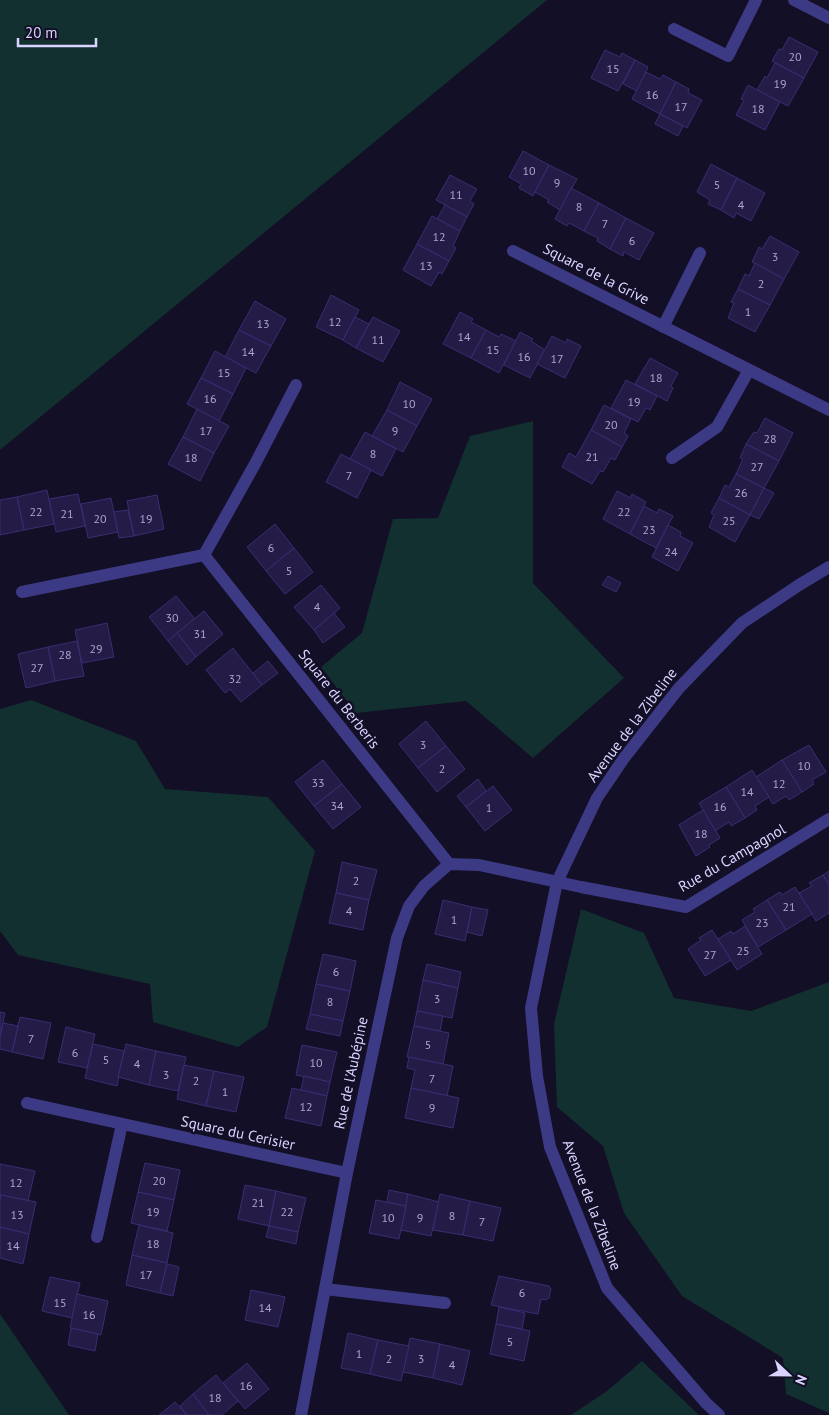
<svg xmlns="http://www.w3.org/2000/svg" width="829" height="1415" viewBox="0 0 829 1415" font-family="'PT Sans',sans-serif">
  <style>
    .green { fill: #12302f }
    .building { fill: #241b47; stroke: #3b2d73 }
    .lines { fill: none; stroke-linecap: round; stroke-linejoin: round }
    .street { stroke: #3d3a85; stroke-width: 12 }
    .labels { text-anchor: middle; stroke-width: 5; stroke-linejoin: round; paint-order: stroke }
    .number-label { font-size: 12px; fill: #aca6d1 }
    .street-label { font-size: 15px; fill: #d9d4ff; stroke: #130f26 }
  </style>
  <rect width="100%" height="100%" fill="#130f26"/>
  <g class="green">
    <polygon points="0,0 547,0 0,450"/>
    <polygon points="533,421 533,583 624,678 533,758 466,701 356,713 321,667 362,633 393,519 438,518 470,436"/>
    <polygon points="31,700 136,741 165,789 268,797 315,851 267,1027 238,1047 153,1022 150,984 18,955 0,931 0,709"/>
    <polygon points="581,909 644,933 674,998 751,1011 829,982 829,1413 786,1394 783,1358 682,1296 624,1213 603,1146 557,1107 554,1024"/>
    <polygon points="0,1314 69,1415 0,1415"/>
    <polygon points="642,1361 699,1415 571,1415 607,1391"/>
  </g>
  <g class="building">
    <polygon points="789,37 818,52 804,78 772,61 779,49 782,50"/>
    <polygon points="605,50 620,57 622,53 635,60 618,91 591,78"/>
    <polygon points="635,60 648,67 637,91 623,84"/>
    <polygon points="775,63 804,78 788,106 757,90 765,76 767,78"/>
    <polygon points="646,72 660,79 663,75 676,82 660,114 632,99"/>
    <polygon points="676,82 689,89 688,93 702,100 687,128 660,114"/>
    <polygon points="748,85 780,102 765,130 736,115 744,100 741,99"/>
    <polygon points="660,114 683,126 678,136 655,124"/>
    <polygon points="523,151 549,165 533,196 519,188 521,184 509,177"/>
    <polygon points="711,164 737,178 721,210 708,204 710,200 697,192"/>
    <polygon points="549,165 577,179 560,210 547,202 549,200 535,192"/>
    <polygon points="450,175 477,189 470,201 474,204 467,217 436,200"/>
    <polygon points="737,178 765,193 751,221 736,213 734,218 721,210"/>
    <polygon points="571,188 599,203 584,231 569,223 567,226 555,219"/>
    <polygon points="599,203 626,218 610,249 597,241 598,238 584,231"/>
    <polygon points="445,205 467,217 460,231 437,219"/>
    <polygon points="432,216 460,231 453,246 456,248 449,261 417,244"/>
    <polygon points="626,218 654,233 639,260 624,252 623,256 610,249"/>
    <polygon points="770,236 799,252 784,279 752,262 759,247 762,249"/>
    <polygon points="417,244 449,261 442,274 439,272 431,286 403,270"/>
    <polygon points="755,263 784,279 770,305 738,289 745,274 749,276"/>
    <polygon points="738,289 770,305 755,332 728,318 734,303 731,302"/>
    <polygon points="331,295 359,310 343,340 316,327"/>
    <polygon points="255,301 286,319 271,346 239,330"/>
    <polygon points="460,312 473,319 471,322 486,330 471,358 443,344"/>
    <polygon points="355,317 369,324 356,348 343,340"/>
    <polygon points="373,317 400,331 383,362 356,348"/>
    <polygon points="239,330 271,346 256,373 225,357"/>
    <polygon points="486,330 499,337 501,334 516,341 499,373 471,358"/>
    <polygon points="520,332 533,339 531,341 545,350 530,378 504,365"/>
    <polygon points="552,336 566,343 567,339 581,346 565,378 537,364"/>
    <polygon points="215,351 246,368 233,394 201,378"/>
    <polygon points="650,358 678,373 671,386 673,388 667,401 635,384"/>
    <polygon points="201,378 233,394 219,421 187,404"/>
    <polygon points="626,380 657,396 650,410 646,408 638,422 611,408"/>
    <polygon points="400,382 432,399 417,426 387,410"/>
    <polygon points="604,405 631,419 624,433 628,436 622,447 591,430"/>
    <polygon points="197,409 229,426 214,453 183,437"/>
    <polygon points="387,410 417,426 403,452 372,436"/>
    <polygon points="765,418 793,433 779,461 746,444 754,432 757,433"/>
    <polygon points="591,430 622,447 615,460 611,458 603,472 600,471 592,484 562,467 569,453 576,457"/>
    <polygon points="365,432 396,449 382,476 350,459"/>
    <polygon points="183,437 214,453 200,481 168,464"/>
    <polygon points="746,444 779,461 764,488 736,474 743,459 740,458"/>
    <polygon points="341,454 371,470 357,498 326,482"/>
    <polygon points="736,474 764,488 750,515 719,498 725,485 729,487"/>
    <polygon points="764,488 774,493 759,519 750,515"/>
    <polygon points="47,490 54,524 24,530 17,497"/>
    <polygon points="617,491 631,498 632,494 646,502 630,534 603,519"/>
    <polygon points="78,494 85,526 56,532 49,499"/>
    <polygon points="157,495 164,529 134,536 127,501"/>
    <polygon points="17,497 24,530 0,535 0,500"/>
    <polygon points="111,498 118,532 88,538 81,504"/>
    <polygon points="719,498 750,515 735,542 709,527 714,515 711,513"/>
    <polygon points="644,506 657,513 659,509 673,516 656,548 630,534"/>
    <polygon points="128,510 134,536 119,538 114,512"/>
    <polygon points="275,524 294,548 266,571 247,547"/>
    <polygon points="668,525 681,532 680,536 693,543 678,571 652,557"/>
    <polygon points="294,548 313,572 285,594 266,571"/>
    <polygon points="608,576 621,583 616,592 602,585"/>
    <polygon points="321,585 340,608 314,630 294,607"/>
    <polygon points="176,596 195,619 168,641 149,617"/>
    <polygon points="204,611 223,634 196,657 177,633"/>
    <polygon points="334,613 345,627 323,643 314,630"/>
    <polygon points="107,623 114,657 82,663 75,630"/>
    <polygon points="177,633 196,657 187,665 168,641"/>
    <polygon points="77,641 84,676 55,681 48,647"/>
    <polygon points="48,647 55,681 26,688 18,654"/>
    <polygon points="233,648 262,685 241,702 230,689 225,693 206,670"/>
    <polygon points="268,661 278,673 262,685 253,673"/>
    <polygon points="426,721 446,746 418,768 399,744"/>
    <polygon points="809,745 826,772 812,780 814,784 802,792 782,760"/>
    <polygon points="446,746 465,769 437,792 418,768"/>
    <polygon points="323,760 342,784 314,806 295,782"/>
    <polygon points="782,760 802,792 789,800 786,796 773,804 756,777"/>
    <polygon points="752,770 769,797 755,806 757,810 745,818 726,787"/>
    <polygon points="478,779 486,791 466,807 457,796"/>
    <polygon points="342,784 361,807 333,829 314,806"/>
    <polygon points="493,786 512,810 485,831 466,807"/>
    <polygon points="726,787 745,818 731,826 729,822 715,831 699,803"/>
    <polygon points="703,810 720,838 709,845 710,847 696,856 679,825"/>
    <polygon points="342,862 377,870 369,900 336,893"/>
    <polygon points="829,871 829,885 823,875"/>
    <polygon points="823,875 829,885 829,913 816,921 799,893 812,886 809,883"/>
    <polygon points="795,887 812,914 786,930 767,900 780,892 782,895"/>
    <polygon points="336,893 369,900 363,930 329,923"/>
    <polygon points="443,900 472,907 465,941 435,934"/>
    <polygon points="767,900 786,930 758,947 742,920 755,912 753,909"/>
    <polygon points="472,907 488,910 482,936 467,932"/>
    <polygon points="745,926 762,954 737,970 718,939 731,931 733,934"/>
    <polygon points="712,930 731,960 705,976 688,949 701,940 699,938"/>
    <polygon points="323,954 356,961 350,991 316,984"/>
    <polygon points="427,964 461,972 458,988 423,980"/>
    <polygon points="423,980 458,988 452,1018 417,1011"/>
    <polygon points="316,984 350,991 343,1021 310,1014"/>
    <polygon points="417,1011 443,1016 440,1031 414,1026"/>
    <polygon points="0,1012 5,1013 0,1037"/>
    <polygon points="310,1014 343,1021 340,1036 306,1029"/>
    <polygon points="20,1017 51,1023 43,1059 12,1052"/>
    <polygon points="3,1023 18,1026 12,1052 0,1049 0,1037"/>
    <polygon points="414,1026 449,1033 443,1064 407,1057"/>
    <polygon points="66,1027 95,1034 87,1068 58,1062"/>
    <polygon points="93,1044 124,1051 117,1086 85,1078"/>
    <polygon points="126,1044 156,1051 149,1085 118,1077"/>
    <polygon points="302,1045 337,1052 330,1082 296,1075"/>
    <polygon points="156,1051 186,1057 178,1091 149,1085"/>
    <polygon points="409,1057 453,1066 447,1096 411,1088 415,1070 407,1068"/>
    <polygon points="184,1065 214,1071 206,1106 177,1099"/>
    <polygon points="214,1071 244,1077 236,1112 206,1106"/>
    <polygon points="304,1076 330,1082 327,1096 301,1090"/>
    <polygon points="292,1088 327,1096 321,1126 285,1118"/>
    <polygon points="411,1088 459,1098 453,1128 405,1118"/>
    <polygon points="145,1163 180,1170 174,1200 138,1192"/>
    <polygon points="0,1164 35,1171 28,1201 0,1195"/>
    <polygon points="245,1185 276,1191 269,1226 238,1219"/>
    <polygon points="389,1190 408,1194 406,1206 387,1202"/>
    <polygon points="276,1191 306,1198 298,1232 269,1226"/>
    <polygon points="138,1192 174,1200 167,1231 131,1223"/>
    <polygon points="408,1194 439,1202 431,1236 401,1230"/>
    <polygon points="440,1194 470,1201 463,1235 433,1230"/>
    <polygon points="1,1195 36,1202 29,1234 0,1227 0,1200"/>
    <polygon points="376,1200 406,1206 399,1239 369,1233"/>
    <polygon points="470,1201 501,1208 493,1241 463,1235"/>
    <polygon points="139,1225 173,1233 167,1263 132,1255"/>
    <polygon points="269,1226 298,1232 296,1244 266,1237"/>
    <polygon points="0,1227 29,1234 23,1264 0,1258"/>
    <polygon points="132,1255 167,1263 160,1293 126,1285"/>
    <polygon points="167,1264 179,1267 173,1296 160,1293"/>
    <polygon points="499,1276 549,1286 551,1289 549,1298 546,1300 541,1299 538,1314 491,1305"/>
    <polygon points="50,1277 80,1283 72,1318 42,1311"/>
    <polygon points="251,1290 285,1297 278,1327 245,1320"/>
    <polygon points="77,1294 108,1301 101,1335 70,1328"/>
    <polygon points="499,1307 525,1313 522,1329 496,1324"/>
    <polygon points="496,1324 530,1331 524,1361 490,1354"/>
    <polygon points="71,1328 98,1334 95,1351 68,1345"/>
    <polygon points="348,1333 378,1340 370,1374 341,1368"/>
    <polygon points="410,1338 440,1344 433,1378 403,1372"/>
    <polygon points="378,1340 409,1346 401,1381 370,1374"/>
    <polygon points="440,1344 470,1351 462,1385 433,1378"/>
    <polygon points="247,1363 269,1389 245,1409 223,1383"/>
    <polygon points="216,1375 238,1401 222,1415 209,1415 193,1394"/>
    <polygon points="193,1394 209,1415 187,1415 180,1406"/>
    <polygon points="175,1402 187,1415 159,1415"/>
  </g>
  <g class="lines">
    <g class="street">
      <polyline points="794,0 829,18"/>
      <polyline points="674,29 728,56 756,0"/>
      <polyline points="513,251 829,410"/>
      <polyline points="663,327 700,253"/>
      <polyline points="672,458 717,427 749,370"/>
      <polyline points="204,555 449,864"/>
      <polyline points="22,592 204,555 255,464 296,385"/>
      <polyline points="27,1103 347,1173"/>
      <polyline points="97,1237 122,1124"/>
      <polyline points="325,1289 445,1303"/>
      <polyline points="301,1415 347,1173 397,938 409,906 424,886 449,864 479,865 581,887 686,907 829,819"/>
      <polyline points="719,1415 706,1403 607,1288 550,1147 537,1076 531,1008 557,882 597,798 624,758 679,688 742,623 799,585 829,567"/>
    </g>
  </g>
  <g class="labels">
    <g class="number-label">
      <text x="795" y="61">20</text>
      <text x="613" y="73">15</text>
      <text x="780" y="88">19</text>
      <text x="652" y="99">16</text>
      <text x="681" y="111">17</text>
      <text x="758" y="113">18</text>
      <text x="529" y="175">10</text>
      <text x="557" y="187">9</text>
      <text x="717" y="189">5</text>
      <text x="456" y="199">11</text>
      <text x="741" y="209">4</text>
      <text x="579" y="211">8</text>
      <text x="605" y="228">7</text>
      <text x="439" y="241">12</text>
      <text x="632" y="245">6</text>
      <text x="775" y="261">3</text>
      <text x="426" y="270">13</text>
      <text x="761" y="288">2</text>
      <text x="748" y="316">1</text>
      <text x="335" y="326">12</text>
      <text x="263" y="328">13</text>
      <text x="464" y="341">14</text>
      <text x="378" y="344">11</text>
      <text x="493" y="354">15</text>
      <text x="248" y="356">14</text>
      <text x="524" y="361">16</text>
      <text x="557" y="363">17</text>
      <text x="224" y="377">15</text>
      <text x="656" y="382">18</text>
      <text x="210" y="403">16</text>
      <text x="634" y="406">19</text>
      <text x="409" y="408">10</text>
      <text x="611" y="429">20</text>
      <text x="206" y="435">17</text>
      <text x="395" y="435">9</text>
      <text x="770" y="443">28</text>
      <text x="373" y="458">8</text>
      <text x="592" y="461">21</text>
      <text x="191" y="462">18</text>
      <text x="757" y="471">27</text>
      <text x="349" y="480">7</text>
      <text x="741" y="497">26</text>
      <text x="36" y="516">22</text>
      <text x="624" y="516">22</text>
      <text x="67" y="518">21</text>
      <text x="100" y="523">20</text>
      <text x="146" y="523">19</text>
      <text x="729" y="525">25</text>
      <text x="649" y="534">23</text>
      <text x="271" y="552">6</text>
      <text x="671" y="556">24</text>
      <text x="289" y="575">5</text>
      <text x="317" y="611">4</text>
      <text x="172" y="622">30</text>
      <text x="200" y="638">31</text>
      <text x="96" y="653">29</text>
      <text x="65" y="659">28</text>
      <text x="37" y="672">27</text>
      <text x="235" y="683">32</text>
      <text x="423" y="749">3</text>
      <text x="804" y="770">10</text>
      <text x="442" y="773">2</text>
      <text x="318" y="787">33</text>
      <text x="779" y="788">12</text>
      <text x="747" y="796">14</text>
      <text x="337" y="810">34</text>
      <text x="720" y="811">16</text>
      <text x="489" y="812">1</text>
      <text x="701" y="838">18</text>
      <text x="356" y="885">2</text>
      <text x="789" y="911">21</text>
      <text x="349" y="915">4</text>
      <text x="454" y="924">1</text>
      <text x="762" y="927">23</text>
      <text x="743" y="955">25</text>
      <text x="710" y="959">27</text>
      <text x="336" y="976">6</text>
      <text x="437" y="1003">3</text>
      <text x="330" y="1006">8</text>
      <text x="31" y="1043">7</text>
      <text x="428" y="1049">5</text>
      <text x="75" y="1057">6</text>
      <text x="106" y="1064">5</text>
      <text x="316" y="1067">10</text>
      <text x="137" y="1068">4</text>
      <text x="166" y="1079">3</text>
      <text x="432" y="1083">7</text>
      <text x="196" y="1085">2</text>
      <text x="225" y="1096">1</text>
      <text x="306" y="1111">12</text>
      <text x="432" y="1112">9</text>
      <text x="159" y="1185">20</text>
      <text x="16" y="1187">12</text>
      <text x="258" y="1207">21</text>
      <text x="153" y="1216">19</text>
      <text x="287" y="1216">22</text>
      <text x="17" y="1219">13</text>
      <text x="452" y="1220">8</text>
      <text x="388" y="1222">10</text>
      <text x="420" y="1222">9</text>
      <text x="482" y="1226">7</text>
      <text x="153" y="1248">18</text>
      <text x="13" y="1250">14</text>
      <text x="146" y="1279">17</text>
      <text x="522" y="1297">6</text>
      <text x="60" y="1307">15</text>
      <text x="265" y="1312">14</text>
      <text x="89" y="1319">16</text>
      <text x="510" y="1346">5</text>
      <text x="359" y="1358">1</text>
      <text x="389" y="1363">2</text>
      <text x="421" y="1363">3</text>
      <text x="452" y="1369">4</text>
      <text x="246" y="1390">16</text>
      <text x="215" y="1402">18</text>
    </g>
    <g class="street-label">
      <text transform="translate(596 274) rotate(27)" y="5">Square de la Grive</text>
      <text transform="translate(339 699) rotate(52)" y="5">Square du Berberis</text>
      <text transform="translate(632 725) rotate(-53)" y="5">Avenue de la Zibeline</text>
      <text transform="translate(732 858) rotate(-30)" y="5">Rue du Campagnol</text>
      <text transform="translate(351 1073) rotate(-78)" y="5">Rue de l'Aubépine</text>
      <text transform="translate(238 1133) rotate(12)" y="5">Square du Cerisier</text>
      <text transform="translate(592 1205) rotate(69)" y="5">Avenue de la Zibeline</text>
    </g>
  </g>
  <g transform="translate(789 1375) rotate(112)" stroke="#130f26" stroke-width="4" paint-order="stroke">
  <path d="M0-4L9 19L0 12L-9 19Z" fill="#d9d4ff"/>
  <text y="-8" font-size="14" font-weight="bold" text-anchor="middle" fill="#d9d4ff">N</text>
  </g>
  <path d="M18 38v8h78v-8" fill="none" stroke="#d9d4ff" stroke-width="2.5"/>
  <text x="25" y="38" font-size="15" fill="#d9d4ff" stroke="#130f26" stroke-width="4" paint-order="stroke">20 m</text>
</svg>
